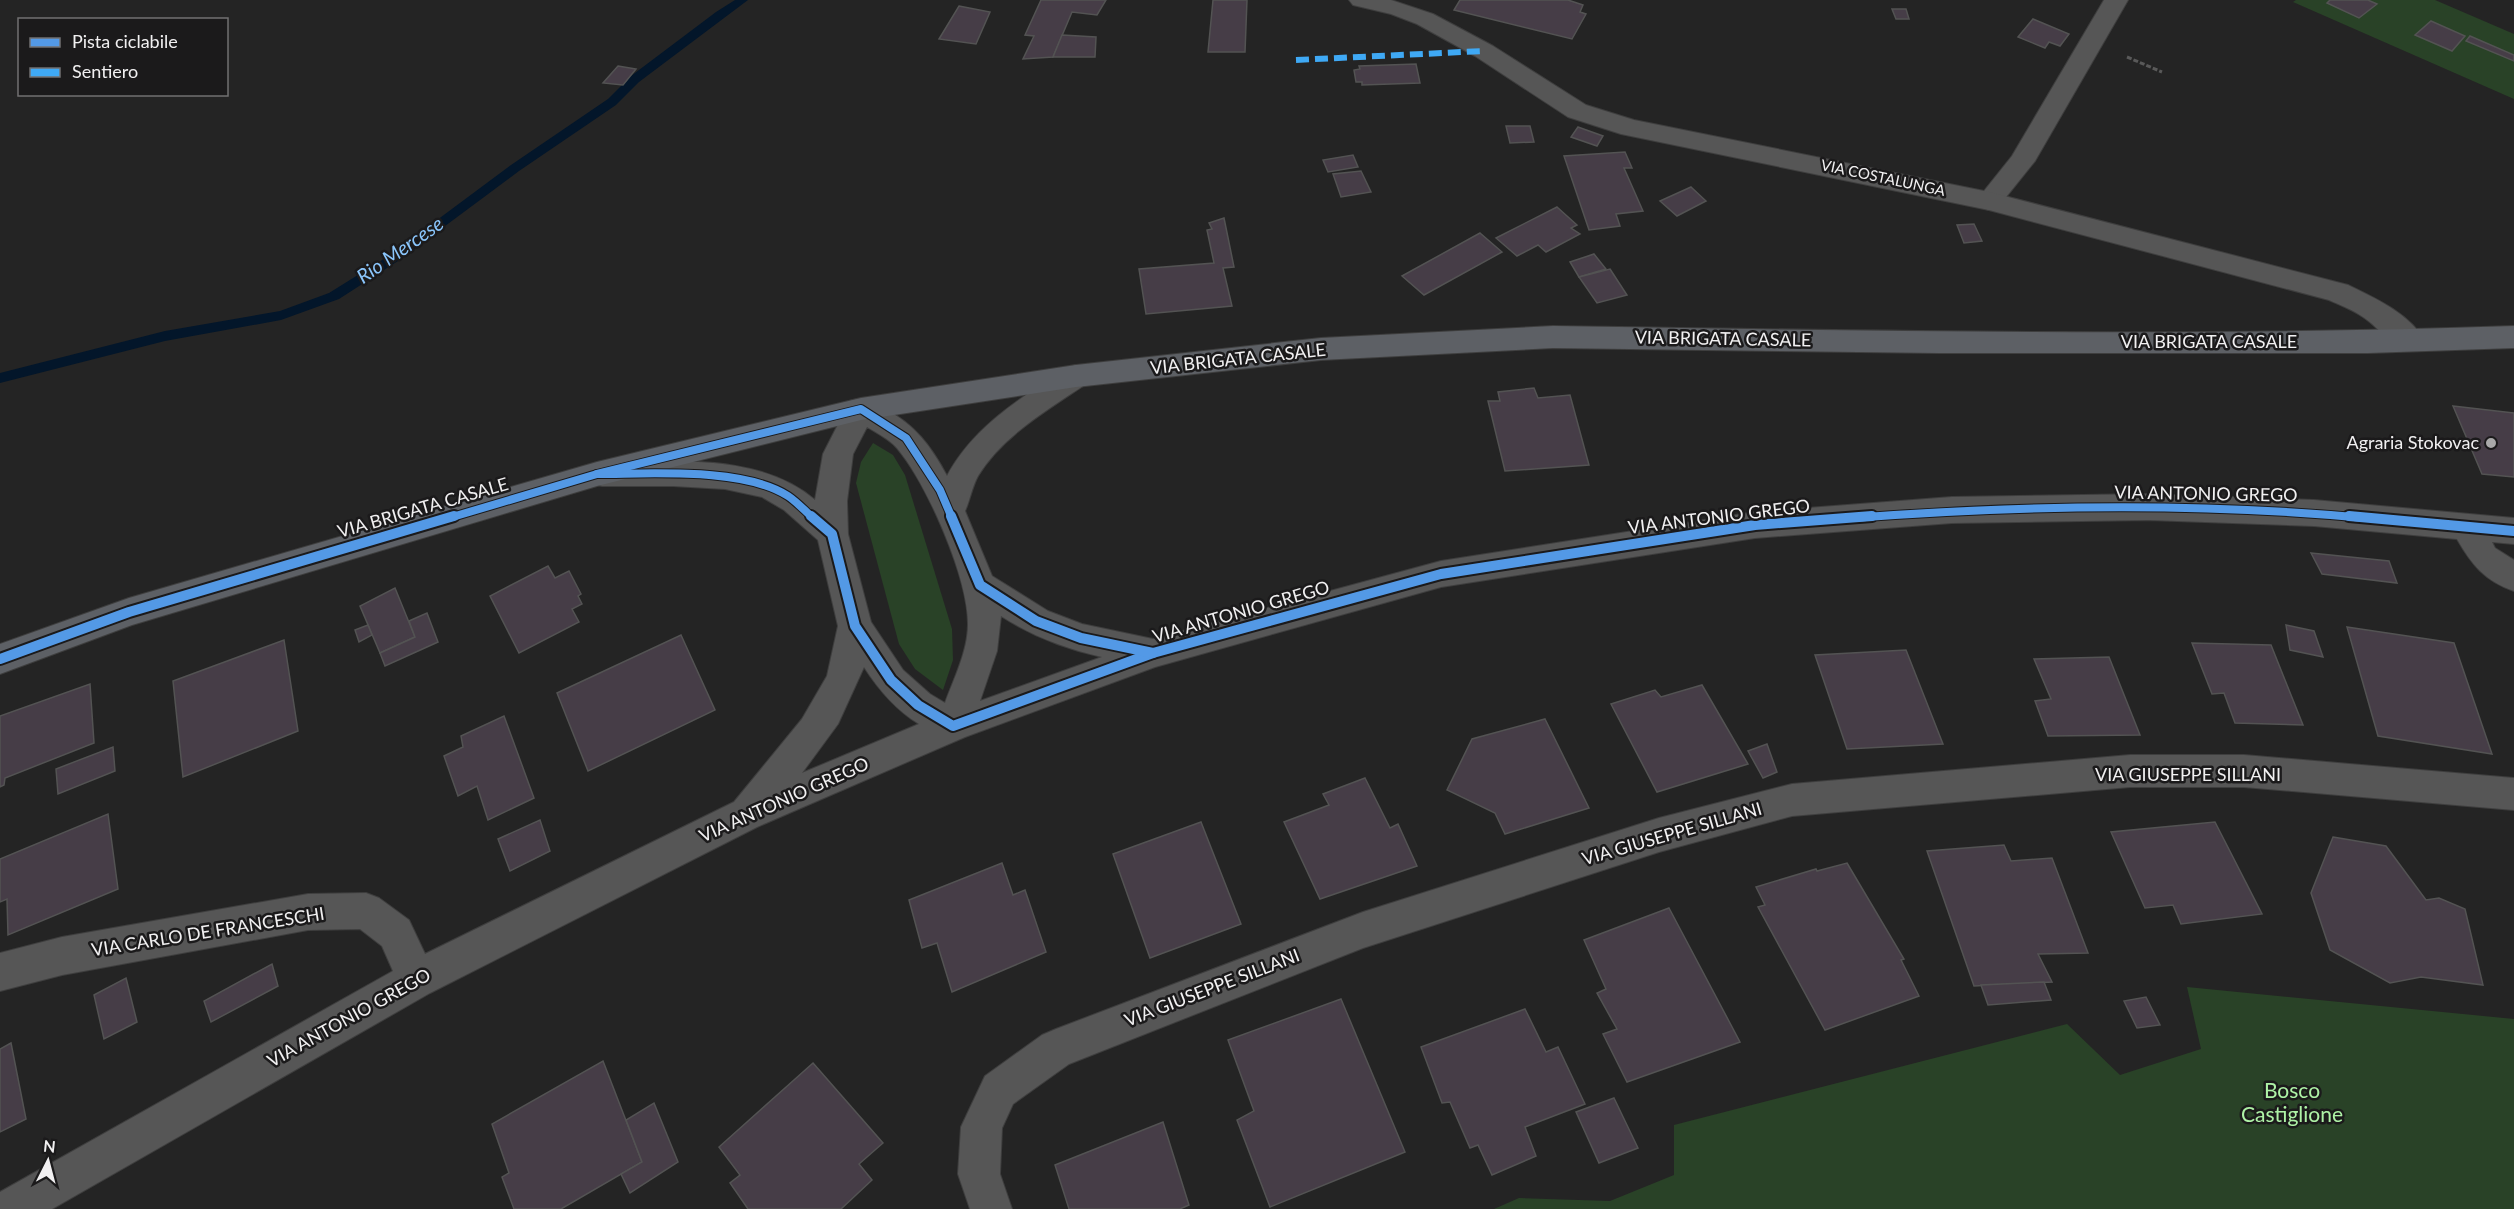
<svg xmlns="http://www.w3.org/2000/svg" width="2514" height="1209" viewBox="0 0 2514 1209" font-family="Lato,sans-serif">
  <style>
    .green { fill: #294227 }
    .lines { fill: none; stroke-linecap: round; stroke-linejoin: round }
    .stream { fill: #03162a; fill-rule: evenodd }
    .building { fill: #463d47; stroke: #535353; stroke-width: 1.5 }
    .minor-casing { stroke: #3e3e3e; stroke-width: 2 }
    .tertiary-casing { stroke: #3e3e3e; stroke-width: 2 }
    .primary-casing { stroke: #3e3e3e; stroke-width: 2 }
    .path { stroke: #595959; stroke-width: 3; stroke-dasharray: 5 2; stroke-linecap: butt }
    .minor { fill: #565656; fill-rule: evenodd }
    .tertiary { fill: #565656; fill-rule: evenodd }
    .primary { fill: #5d6065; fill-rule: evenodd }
    .quiet { stroke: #3fa9f5; stroke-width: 6; stroke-dasharray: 13 6; stroke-linecap: butt }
    .cycleway-far1-casing { stroke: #1b1a1b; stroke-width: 10 }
    .cycleway-casing { stroke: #1b1a1b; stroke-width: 14 }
    .cycleway-far1 { stroke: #5399e6; stroke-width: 8 }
    .cycleway { stroke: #5399e6; stroke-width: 10 }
    .poi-dot { fill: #a9a9a9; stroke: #1b1a1b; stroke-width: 2 }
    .labels { text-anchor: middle; stroke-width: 5; stroke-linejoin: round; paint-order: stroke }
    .far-street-label { font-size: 15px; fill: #f1f0f1; stroke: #1b1a1b }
    .street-label { font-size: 18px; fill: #f1f0f1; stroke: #1b1a1b }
    .poi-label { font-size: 18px; fill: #f1f0f1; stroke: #1b1a1b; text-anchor: end }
    .water-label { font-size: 20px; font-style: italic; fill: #8bc6fc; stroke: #1b1a1b }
    .near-park-label { font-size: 21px; fill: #aef2a6; stroke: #1b1a1b }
  </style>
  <rect width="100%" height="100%" fill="#242424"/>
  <g class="green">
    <polygon points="2296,0 2435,0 2514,34 2514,99 2293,2"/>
    <polygon points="873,443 893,455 905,475 952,629 953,660 943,690 915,669 899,644 856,483 861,462"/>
    <polygon points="2187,987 2514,1019 2514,1209 1494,1209 1519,1198 1610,1201 1674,1175 1674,1125 2067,1024 2120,1075 2201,1049"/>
  </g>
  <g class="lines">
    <polygon class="stream" points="735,0 748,0 639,82 616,105 519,171 398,261 339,299 281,320 165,341 0,383 0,373 165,331 280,311 329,293 390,255 511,165 608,99 631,76 716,12"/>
  </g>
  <g class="building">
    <polygon points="1041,0 1106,0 1097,15 1072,12 1053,57 1023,59 1034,36 1025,35"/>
    <polygon points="1213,0 1247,0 1245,52 1208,52"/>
    <polygon points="1460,0 1568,0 1583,5 1580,12 1586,14 1572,39 1454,10"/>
    <polygon points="2330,0 2368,0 2377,4 2359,18 2327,3"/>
    <polygon points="959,6 990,12 976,44 939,39"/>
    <polygon points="1892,9 1906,9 1909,19 1896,19"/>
    <polygon points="2033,19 2069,34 2060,46 2049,42 2045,48 2018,37"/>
    <polygon points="2431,21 2465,36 2452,51 2415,35"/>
    <polygon points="1062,35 1096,37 1095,57 1053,57"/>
    <polygon points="2470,36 2514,55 2514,61 2466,41"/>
    <polygon points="1416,64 1420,83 1362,85 1362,82 1356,82 1354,70 1360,69 1359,66"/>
    <polygon points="618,66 636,69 623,85 603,83"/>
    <polygon points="1506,126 1530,126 1534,142 1510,143"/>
    <polygon points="1578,127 1603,136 1597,146 1571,137"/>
    <polygon points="1625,152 1632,168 1624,168 1643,211 1616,214 1620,226 1589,230 1564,156"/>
    <polygon points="1353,155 1358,167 1328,172 1323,160"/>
    <polygon points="1361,171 1371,192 1341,197 1333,174"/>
    <polygon points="1691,187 1706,201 1677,216 1660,201"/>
    <polygon points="1557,207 1577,225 1571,228 1580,234 1546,252 1538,245 1517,256 1496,238"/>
    <polygon points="1224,218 1234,267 1223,268 1232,306 1146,314 1139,269 1214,263 1207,230 1212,229 1209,223"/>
    <polygon points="1974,224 1982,241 1964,243 1957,225"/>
    <polygon points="1480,233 1502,252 1424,295 1402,276"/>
    <polygon points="1594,254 1606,269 1579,277 1570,262"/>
    <polygon points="1610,269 1627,295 1597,303 1579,277"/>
    <polygon points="1534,388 1538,398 1570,395 1589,465 1505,471 1488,401 1500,401 1498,392"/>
    <polygon points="2453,406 2514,413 2514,477 2482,474"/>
    <polygon points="2311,553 2389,561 2397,583 2322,574"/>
    <polygon points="548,566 555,578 569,571 581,594 578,596 582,604 572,609 579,622 519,653 490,596"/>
    <polygon points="395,588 415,637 380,653 360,606"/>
    <polygon points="427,613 438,642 385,666 380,653 415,637 409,621"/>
    <polygon points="368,625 372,635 359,642 355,630"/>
    <polygon points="2286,625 2314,631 2323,657 2290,650"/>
    <polygon points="2347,627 2454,643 2492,754 2378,736"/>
    <polygon points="681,635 715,710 588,771 557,693"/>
    <polygon points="284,640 298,731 183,777 173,681"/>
    <polygon points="2192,643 2271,645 2303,725 2235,723 2224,693 2212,694"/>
    <polygon points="1906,650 1943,744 1847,749 1815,655"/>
    <polygon points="2109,657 2140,735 2048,736 2035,701 2051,699 2034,659"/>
    <polygon points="90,684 94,743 5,778 4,785 0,787 0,716"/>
    <polygon points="1702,685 1748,764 1657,792 1611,704 1655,690 1661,697"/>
    <polygon points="504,716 534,798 488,820 477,786 458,796 444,756 463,747 461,736"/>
    <polygon points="1545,719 1589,808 1505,834 1495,813 1447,790 1472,739"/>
    <polygon points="1767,744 1777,772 1763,778 1748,751"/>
    <polygon points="113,747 115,771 58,794 56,769"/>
    <polygon points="1365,778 1390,828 1398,824 1417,866 1320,899 1284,822 1329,805 1323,794"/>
    <polygon points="108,814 118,889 8,935 7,899 0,902 0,859"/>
    <polygon points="540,820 550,851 510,871 498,839"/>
    <polygon points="1201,822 1241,924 1150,958 1113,854"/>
    <polygon points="2215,822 2262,914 2181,924 2173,905 2145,908 2111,832"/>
    <polygon points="2333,837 2386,846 2426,900 2439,898 2465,909 2483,985 2421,977 2390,983 2330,950 2311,893"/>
    <polygon points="2004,845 2011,861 2052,858 2088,953 2038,954 2052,982 1974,986 1927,851"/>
    <polygon points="1002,863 1013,895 1025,890 1046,952 952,992 937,943 922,948 909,900"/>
    <polygon points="1847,863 1904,959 1901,960 1919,996 1825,1030 1758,907 1765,905 1756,887 1816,869 1817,871"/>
    <polygon points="1669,908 1740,1042 1627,1082 1603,1034 1617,1029 1597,993 1606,989 1584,940"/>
    <polygon points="272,964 278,986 211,1022 204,1001"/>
    <polygon points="126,978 137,1022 104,1039 94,995"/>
    <polygon points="2044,982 2051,1000 1988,1005 1981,985"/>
    <polygon points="2146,997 2160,1025 2137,1028 2124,1001"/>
    <polygon points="1341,999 1405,1152 1270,1207 1237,1120 1254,1111 1228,1040"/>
    <polygon points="1525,1009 1546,1052 1558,1047 1585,1104 1525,1127 1536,1156 1492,1175 1478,1145 1470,1148 1450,1102 1442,1103 1421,1047"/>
    <polygon points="11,1043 26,1119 0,1132 0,1049"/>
    <polygon points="603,1061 642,1162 561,1209 514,1209 502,1177 509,1173 492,1124"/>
    <polygon points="813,1063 883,1143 859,1164 872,1180 841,1209 748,1209 730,1183 740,1175 719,1147"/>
    <polygon points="1614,1098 1638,1148 1599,1163 1576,1112"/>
    <polygon points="654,1103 678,1162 630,1193 621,1174 642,1162 626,1120"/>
    <polygon points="1163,1122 1189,1205 1180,1209 1069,1209 1055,1165"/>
  </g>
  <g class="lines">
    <defs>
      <g id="minor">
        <polygon points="2104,0 2128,0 2035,161 1998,207 1989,210 1980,207 1976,201 2012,156"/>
        <path d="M1076,365L1086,368L1091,376L1086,384C1049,409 1002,436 978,476C972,487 970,500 965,511L992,576L1048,611L1082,624L1153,639L1441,561L1755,512L1952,497L2149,494L2314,500L2514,518V544L2492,542L2495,548L2514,560V591C2485,581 2472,565 2457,539L2314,526L2149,520L1952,523L1755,538L1441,587L1155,667L965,737L757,827L430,993L52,1209H0V1192L393,971L382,946L360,929L308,930L62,975L0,991V953L62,937L308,894L366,893L379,898L409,920L425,954L734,802L802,719L827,676L838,626L818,540L784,510L762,497L725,489L673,486H602L591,483L587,474L591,465C609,460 628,461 647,461C704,461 770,461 815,500L823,454L850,401C865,396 872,402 885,409C915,425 931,446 947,476C973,427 1021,398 1066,368ZM867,427C877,433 889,439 897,448C927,484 968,577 968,624C968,651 954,678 945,703L930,694L903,670L871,622L848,534L847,501L853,454ZM1001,616C1032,636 1066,649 1102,657L980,701L997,651ZM864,667C879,690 896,710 919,724L802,773L838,724Z"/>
        <polygon points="2130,755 2244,755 2514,778 2514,810 2244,787 2130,787 1792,816 1659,852 1363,948 1069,1064 1013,1104 1002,1128 1000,1174 1012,1209 970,1209 958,1174 961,1127 985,1076 1042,1035 1056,1029 1363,912 1659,818 1792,784"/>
      </g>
      <path id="tertiary" d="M1349,0H1391L1433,14L1493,46L1586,105L1634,120L1989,192L2348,285C2375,298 2410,314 2425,341L2421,349C2396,356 2382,329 2363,317C2353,310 2340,305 2329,300L1989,210L1621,134L1568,117L1475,56L1417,24L1391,14L1353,5Z"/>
      <path id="primary" d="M1553,326C1873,331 2194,337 2514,326V348L2368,353H1938L1553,348L1321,360L1076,387L861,420L597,486L132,625L0,674V644L129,598L597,462L861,398L1076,365L1321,338Z"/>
    </defs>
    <use href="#minor" class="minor-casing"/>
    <use href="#tertiary" class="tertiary-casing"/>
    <use href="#primary" class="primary-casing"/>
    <polyline class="path" points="2127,57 2162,72"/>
    <use href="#minor" class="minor"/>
    <use href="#tertiary" class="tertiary"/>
    <use href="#primary" class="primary"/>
    <polyline class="quiet" points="1296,60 1484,51"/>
    <defs>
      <g id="cycleway-far1">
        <path d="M597,474C651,474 743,467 788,496C797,502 805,511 813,518"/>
        <polyline points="449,518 597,474 861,409 906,438 940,490 952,518"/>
        <path d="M1852,518C2022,505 2195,502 2365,518"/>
      </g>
      <g id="cycleway">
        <polyline points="811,516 832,534 855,626 891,680 918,705 953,726 1153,653 1441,574 1755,525 1872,516"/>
        <polyline points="951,516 980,585 1036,621 1081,638 1153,653"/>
        <polyline points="2349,516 2514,531"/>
        <polyline points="0,659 129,612 454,516"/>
      </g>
    </defs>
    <use href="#cycleway-far1" class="cycleway-far1-casing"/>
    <use href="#cycleway" class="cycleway-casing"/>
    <use href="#cycleway-far1" class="cycleway-far1"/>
    <use href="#cycleway" class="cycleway"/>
  </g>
  <circle class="poi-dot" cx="2491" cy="443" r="6"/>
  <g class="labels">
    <g class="far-street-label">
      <text transform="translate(1883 178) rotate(12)" y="5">VIA COSTALUNGA</text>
    </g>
    <g class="street-label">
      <text transform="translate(1723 339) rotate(1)" y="6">VIA BRIGATA CASALE</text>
      <text x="2209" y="348">VIA BRIGATA CASALE</text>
      <text transform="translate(1238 359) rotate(-6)" y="6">VIA BRIGATA CASALE</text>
      <text transform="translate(2206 494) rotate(1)" y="6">VIA ANTONIO GREGO</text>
      <text transform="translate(423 508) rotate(-16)" y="6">VIA BRIGATA CASALE</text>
      <text transform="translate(1719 517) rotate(-7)" y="6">VIA ANTONIO GREGO</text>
      <text transform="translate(1241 612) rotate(-16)" y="6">VIA ANTONIO GREGO</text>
      <text x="2188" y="781">VIA GIUSEPPE SILLANI</text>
      <text transform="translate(784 800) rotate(-24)" y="6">VIA ANTONIO GREGO</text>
      <text transform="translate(1672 834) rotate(-16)" y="6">VIA GIUSEPPE SILLANI</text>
      <text transform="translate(208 932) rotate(-9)" y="6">VIA CARLO DE FRANCESCHI</text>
      <text transform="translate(1212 988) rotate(-21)" y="6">VIA GIUSEPPE SILLANI</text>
      <text transform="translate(349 1018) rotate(-29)" y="6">VIA ANTONIO GREGO</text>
    </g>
    <g class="poi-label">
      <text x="2479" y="449">Agraria Stokovac</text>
    </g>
    <g class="water-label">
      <text transform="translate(400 250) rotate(-35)" y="7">Rio Mercese</text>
    </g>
    <g class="near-park-label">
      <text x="2292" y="1098">Bosco<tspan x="2292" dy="24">Castiglione</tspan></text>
    </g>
  </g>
  <rect x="18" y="18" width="210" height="78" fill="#1b1a1b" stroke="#717071" stroke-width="1.5"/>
  <rect x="30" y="38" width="30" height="9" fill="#5399e6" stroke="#717071" stroke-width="1.5"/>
  <text x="72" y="48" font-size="18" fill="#f1f0f1">Pista ciclabile</text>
  <rect x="30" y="68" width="30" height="9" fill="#3fa9f5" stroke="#717071" stroke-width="1.5"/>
  <text x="72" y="78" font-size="18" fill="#f1f0f1">Sentiero</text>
  <g transform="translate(48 1161) rotate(6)" stroke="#1b1a1b" stroke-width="4.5" paint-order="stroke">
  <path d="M0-4.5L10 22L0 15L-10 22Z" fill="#f1f0f1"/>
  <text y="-9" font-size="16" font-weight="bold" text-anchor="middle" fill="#f1f0f1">N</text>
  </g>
</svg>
